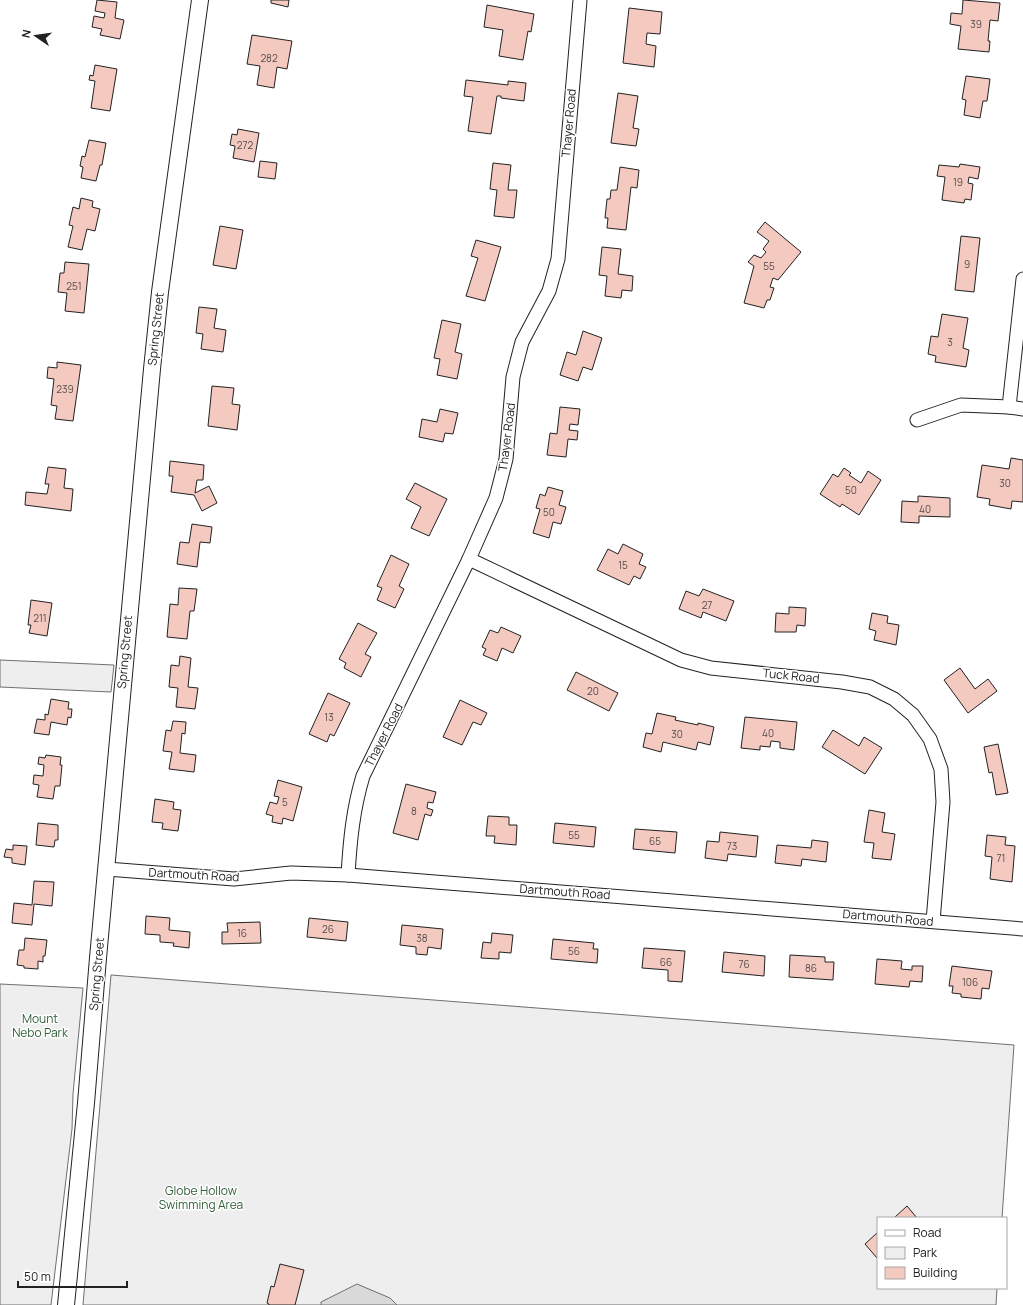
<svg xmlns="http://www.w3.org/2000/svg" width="1023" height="1305" viewBox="0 0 1023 1305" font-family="Manrope,sans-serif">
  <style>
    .green { fill: #eee; stroke: #6f6f6f }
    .water { fill: #d9d9d9; stroke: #6f6f6f }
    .building { fill: #f3c9c0; stroke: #222 }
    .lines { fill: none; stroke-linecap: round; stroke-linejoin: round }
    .minor-casing { stroke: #222; stroke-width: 15 }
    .tertiary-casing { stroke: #222; stroke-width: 18 }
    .minor { stroke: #fff; stroke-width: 13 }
    .tertiary { stroke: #fff; stroke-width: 16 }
    .labels { text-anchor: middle; stroke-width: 3; stroke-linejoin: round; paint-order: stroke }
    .number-label { font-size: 10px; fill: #564c4a }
    .street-label { font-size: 12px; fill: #222; stroke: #fff }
    .park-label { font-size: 12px; fill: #2f5e38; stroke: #fff }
  </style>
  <rect width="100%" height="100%" fill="#fff"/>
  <g class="green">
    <polygon points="0,660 114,665 111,692 0,687"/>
    <polygon points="111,975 1014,1045 1002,1218 878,1218 878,1288 997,1288 996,1305 83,1305"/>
    <polygon points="0,984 83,988 73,1094 72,1129 51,1305 0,1305"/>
  </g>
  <polygon class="water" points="357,1284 390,1298 397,1305 321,1305 321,1302"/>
  <g class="building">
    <polygon points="97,0 117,2 115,18 124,20 120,39 100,35 102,29 92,27 94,16 104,18 105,13 95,11"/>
    <polygon points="271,0 289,0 288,7 271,3"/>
    <polygon points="963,0 1000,3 998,21 990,20 988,41 990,41 989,52 958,49 961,26 950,24 951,13 962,14"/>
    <polygon points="487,5 534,14 531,32 528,31 523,60 499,56 503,30 484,27"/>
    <polygon points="629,8 662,12 660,34 647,33 646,44 656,46 654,67 623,63"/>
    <polygon points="252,35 292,41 287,69 277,67 274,88 257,85 260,66 247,64"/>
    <polygon points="95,65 117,69 110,111 91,108 95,81 89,80 90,75 93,76"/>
    <polygon points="966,76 990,79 987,101 983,101 980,118 964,115 966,100 962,99"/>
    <polygon points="466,80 508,85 508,81 526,83 524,101 501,98 501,96 497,96 491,134 468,131 473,97 464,96"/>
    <polygon points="618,93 638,96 633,128 639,129 636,146 611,143"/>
    <polygon points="238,129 259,133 254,162 233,158 235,146 230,145 232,134 237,135"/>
    <polygon points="89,140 106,143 102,165 100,165 96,181 81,178 83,167 80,166 82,156 85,157"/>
    <polygon points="260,161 277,163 275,179 258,177"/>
    <polygon points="493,163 511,165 508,190 517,190 514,218 494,216 497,190 490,189"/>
    <polygon points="960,164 980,167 978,179 969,177 968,183 973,184 971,200 965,199 964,203 942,200 945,177 937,176 939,165 959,167"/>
    <polygon points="620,167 639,170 637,188 631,187 626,230 607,228 608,218 605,218 607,199 610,199 611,190 617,190"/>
    <polygon points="81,198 93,201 92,207 100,209 95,231 87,229 82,250 68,247 73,226 69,225 73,207 79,209"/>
    <polygon points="765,222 801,252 778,280 773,278 770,287 774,288 770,300 767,300 764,308 744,303 754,266 748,262 754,255 761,258 766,252 763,249 769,241 757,232"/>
    <polygon points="220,226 243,230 236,269 213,265"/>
    <polygon points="961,236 980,238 974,292 955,290"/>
    <polygon points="476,240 501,247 485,301 466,296 478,258 471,256"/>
    <polygon points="602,247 621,249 618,274 633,276 632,291 622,290 621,298 605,296 607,276 599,275"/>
    <polygon points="65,262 89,264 84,313 65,311 67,293 58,292 60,273 64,273"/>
    <polygon points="199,307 217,309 214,328 226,330 223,352 201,349 203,334 196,333"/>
    <polygon points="942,314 968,318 963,348 969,350 966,367 935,362 936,356 928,354 931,336 938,337"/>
    <polygon points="442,320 461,324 455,352 462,354 457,379 437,375 440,359 434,358"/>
    <polygon points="583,331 602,338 592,370 583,367 578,381 560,375 567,352 576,355"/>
    <polygon points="57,362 81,365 73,421 55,419 57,406 51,405 54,379 47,378 48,367 57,368"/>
    <polygon points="212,386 234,388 232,404 240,405 237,430 208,426"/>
    <polygon points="560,407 580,409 578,425 570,424 569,430 578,431 577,440 568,439 566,457 547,455 550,433 557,434"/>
    <polygon points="440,409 458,413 453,434 445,433 443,442 419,437 422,419 437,422"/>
    <polygon points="1011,458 1023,460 1023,502 1012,501 1011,509 989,505 990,499 977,497 982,465 1009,469"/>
    <polygon points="170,461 204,465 203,480 197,480 195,493 209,486 217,503 202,511 194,495 171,492 173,476 169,476"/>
    <polygon points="48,467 66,469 64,488 73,489 71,511 25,505 26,492 47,494 49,484 45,484"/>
    <polygon points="844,468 851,473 849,475 861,483 868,471 881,480 859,515 842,504 840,507 820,494 833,474 838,477"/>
    <polygon points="415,483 447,499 429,536 411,528 421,507 406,499"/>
    <polygon points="548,487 563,491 559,505 566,507 561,524 553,522 549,538 533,533 540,509 536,508 540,494 545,496"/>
    <polygon points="918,496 950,498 950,517 919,516 919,523 901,522 902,501 918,502"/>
    <polygon points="192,524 212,527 210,543 200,542 197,567 177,564 180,542 189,543"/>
    <polygon points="623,544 643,554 639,564 646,567 640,579 634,576 629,585 597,570 608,549 618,554"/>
    <polygon points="391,555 409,564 399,586 404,589 395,608 377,600 382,588 377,586"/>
    <polygon points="179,588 197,589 194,611 190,611 187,639 167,637 170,604 178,605"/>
    <polygon points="703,589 734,601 726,621 703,612 701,618 679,609 686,591 699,596"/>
    <polygon points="31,600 52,603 47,636 29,633 31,625 28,625"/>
    <polygon points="789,607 806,608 805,626 797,625 796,632 775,632 776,613 789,614"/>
    <polygon points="872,613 888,616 887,623 899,625 896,645 874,640 876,631 869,629"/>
    <polygon points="358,623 377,633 365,654 371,657 361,677 344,668 346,663 339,659"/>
    <polygon points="501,627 521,636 513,653 502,648 497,661 483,655 486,649 482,647 490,630 498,633"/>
    <polygon points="180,656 191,658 188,687 198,688 195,709 176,707 178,688 169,687 171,665 179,666"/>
    <polygon points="960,668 975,689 988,679 997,691 968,713 944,680"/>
    <polygon points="576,672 618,693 609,711 567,690"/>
    <polygon points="328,693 350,703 334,736 330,734 327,742 309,734"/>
    <polygon points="51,699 69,702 68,709 72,709 71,718 68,717 67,725 51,722 49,735 34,733 37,719 45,720 45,714 48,715"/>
    <polygon points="460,700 487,713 481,725 473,722 462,745 443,737"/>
    <polygon points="657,713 676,717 675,720 698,725 698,723 714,727 710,745 698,742 696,750 663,742 661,752 643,747 646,733 652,734"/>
    <polygon points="745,717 797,722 794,750 780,748 780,742 771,741 770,747 760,746 760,750 741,748"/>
    <polygon points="173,721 186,722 185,734 182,733 180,753 196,755 194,772 169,769 172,752 163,751 166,730 171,731"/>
    <polygon points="833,730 859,746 864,737 882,748 865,774 822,747"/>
    <polygon points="998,744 1008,793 996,795 992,772 989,773 984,747"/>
    <polygon points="46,755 61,757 60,765 62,765 60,786 55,786 53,799 37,797 39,785 33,784 34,775 43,776 44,765 38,764 39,757 45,758"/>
    <polygon points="278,780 302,787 293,821 283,818 282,824 272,822 273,816 266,814 270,802 277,804 279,797 274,796"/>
    <polygon points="406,784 436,792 433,803 428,802 427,808 433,810 431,816 425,814 418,840 393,833"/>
    <polygon points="155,799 174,802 173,809 181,810 178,831 162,829 163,823 152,822"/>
    <polygon points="869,810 885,813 882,832 895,834 891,860 872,858 874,843 864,842"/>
    <polygon points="488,816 509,817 509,825 517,825 516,845 494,843 495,836 486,836"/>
    <polygon points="38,823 58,825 58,840 55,840 54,847 36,845"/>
    <polygon points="555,823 596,827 594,847 553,843"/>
    <polygon points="635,829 677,832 675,853 633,849"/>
    <polygon points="720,832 758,836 756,857 728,854 727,861 705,858 707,841 719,842"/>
    <polygon points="987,835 1006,837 1005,845 1015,846 1012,882 990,879 992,857 985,856"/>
    <polygon points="812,840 828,842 826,862 802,859 801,866 775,863 777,845 811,848"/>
    <polygon points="13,845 27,846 25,865 12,863 12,858 4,857 6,849 13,850"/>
    <polygon points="34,881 54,882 52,906 34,904 32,925 12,923 14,903 32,905"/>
    <polygon points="146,916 170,918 169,930 190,932 189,948 173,946 174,943 160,942 160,935 145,934"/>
    <polygon points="309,918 348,922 346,941 307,937"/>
    <polygon points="260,922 261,943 222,944 222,932 228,932 227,923"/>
    <polygon points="402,925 443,929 441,949 428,947 427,955 416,954 416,947 400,945"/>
    <polygon points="492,933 513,935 511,953 499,952 499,959 481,958 483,942 491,943"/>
    <polygon points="25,938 47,940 45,956 43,956 43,962 38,961 38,969 24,968 24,966 17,965 19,950 24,950"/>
    <polygon points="553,939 594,943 593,949 598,949 597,963 551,959"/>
    <polygon points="644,948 685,951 682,982 668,981 668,970 642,968"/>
    <polygon points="724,952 765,956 764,976 722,972"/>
    <polygon points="790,955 825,957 825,962 834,962 833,980 789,977"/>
    <polygon points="877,959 902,961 901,969 912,970 912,966 923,966 922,982 910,981 909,987 875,984"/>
    <polygon points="952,966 992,971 989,989 982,988 981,999 961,997 961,994 952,993 953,986 949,986"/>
    <polygon points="907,1206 917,1218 894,1218"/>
    <polygon points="878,1232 878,1257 877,1258 865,1244"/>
    <polygon points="280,1264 304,1270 295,1305 269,1305 269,1304 267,1303 271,1286 274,1287"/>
  </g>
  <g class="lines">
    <defs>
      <g id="minor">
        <polyline points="1009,407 1023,279"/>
        <polyline points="917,420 961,405 1009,407 1023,409"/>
        <polyline points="469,559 681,660 711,668 842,682 870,687 894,699 913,715 930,739 941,769 943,802 933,921"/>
        <polyline points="107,869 234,879 291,873 348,875 1023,929"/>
        <path d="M348,875C350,841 353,809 363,776L469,559L496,498L506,459L513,377L522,342L549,291L558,259L580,0"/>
      </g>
      <polyline id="tertiary" points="66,1305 86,1103 98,958 152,369 160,292 200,0"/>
    </defs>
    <use href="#minor" class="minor-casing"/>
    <use href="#tertiary" class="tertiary-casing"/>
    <use href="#minor" class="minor"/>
    <use href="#tertiary" class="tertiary"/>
  </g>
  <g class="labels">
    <g class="number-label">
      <text x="976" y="28">39</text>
      <text x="269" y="62">282</text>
      <text x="245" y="149">272</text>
      <text x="958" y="186">19</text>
      <text x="967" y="268">9</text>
      <text x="769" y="270">55</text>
      <text x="74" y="290">251</text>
      <text x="950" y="346">3</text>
      <text x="65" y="393">239</text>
      <text x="1005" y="487">30</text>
      <text x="851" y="494">50</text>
      <text x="925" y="513">40</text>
      <text x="549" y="516">50</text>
      <text x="623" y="569">15</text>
      <text x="707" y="609">27</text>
      <text x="40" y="622">211</text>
      <text x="593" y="695">20</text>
      <text x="329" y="721">13</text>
      <text x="768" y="737">40</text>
      <text x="677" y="738">30</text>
      <text x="285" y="806">5</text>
      <text x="414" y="815">8</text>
      <text x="574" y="839">55</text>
      <text x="655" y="845">65</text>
      <text x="732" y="850">73</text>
      <text x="1001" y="862">71</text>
      <text x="328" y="933">26</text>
      <text x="242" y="937">16</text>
      <text x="422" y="942">38</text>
      <text x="574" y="955">56</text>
      <text x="666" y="966">66</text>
      <text x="744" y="968">76</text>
      <text x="811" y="972">86</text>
      <text x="970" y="986">106</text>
    </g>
    <g class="street-label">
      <text transform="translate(569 123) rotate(-85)" y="4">Thayer Road</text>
      <text transform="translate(156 329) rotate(-84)" y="4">Spring Street</text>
      <text transform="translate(507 437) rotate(-83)" y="4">Thayer Road</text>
      <text transform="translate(125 652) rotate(-85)" y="4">Spring Street</text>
      <text transform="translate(791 676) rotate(6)" y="4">Tuck Road</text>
      <text transform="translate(384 735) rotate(-63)" y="4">Thayer Road</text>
      <text transform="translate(194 875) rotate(3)" y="4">Dartmouth Road</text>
      <text transform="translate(565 892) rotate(4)" y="4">Dartmouth Road</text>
      <text transform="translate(888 918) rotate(5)" y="4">Dartmouth Road</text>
      <text transform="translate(97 974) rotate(-85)" y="4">Spring Street</text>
    </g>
    <g class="park-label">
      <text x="40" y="1023">Mount<tspan x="40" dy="14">Nebo Park</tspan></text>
      <text x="201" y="1195">Globe Hollow<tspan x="201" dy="14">Swimming Area</tspan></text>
    </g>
  </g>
  <rect x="877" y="1217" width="130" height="72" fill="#ffffff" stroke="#a7a7a7"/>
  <rect x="885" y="1230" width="20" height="6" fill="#ffffff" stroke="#a7a7a7"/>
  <text x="913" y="1237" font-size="12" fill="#222222">Road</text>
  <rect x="885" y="1247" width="20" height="12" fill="#eeeeee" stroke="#a7a7a7"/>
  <text x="913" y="1257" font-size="12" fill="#222222">Park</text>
  <rect x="885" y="1267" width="20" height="12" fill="#f3c9c0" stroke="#a7a7a7"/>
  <text x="913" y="1277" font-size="12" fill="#222222">Building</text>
  <g transform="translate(36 36) rotate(283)" stroke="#ffffff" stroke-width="3" paint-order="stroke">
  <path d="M0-3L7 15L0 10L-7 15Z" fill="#222222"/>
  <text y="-6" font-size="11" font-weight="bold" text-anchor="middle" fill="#222222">N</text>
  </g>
  <path d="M18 1281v6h109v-6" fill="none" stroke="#222222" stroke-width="2"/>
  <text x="24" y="1281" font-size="12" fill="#222222" stroke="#ffffff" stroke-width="3" paint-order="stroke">50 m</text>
</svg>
